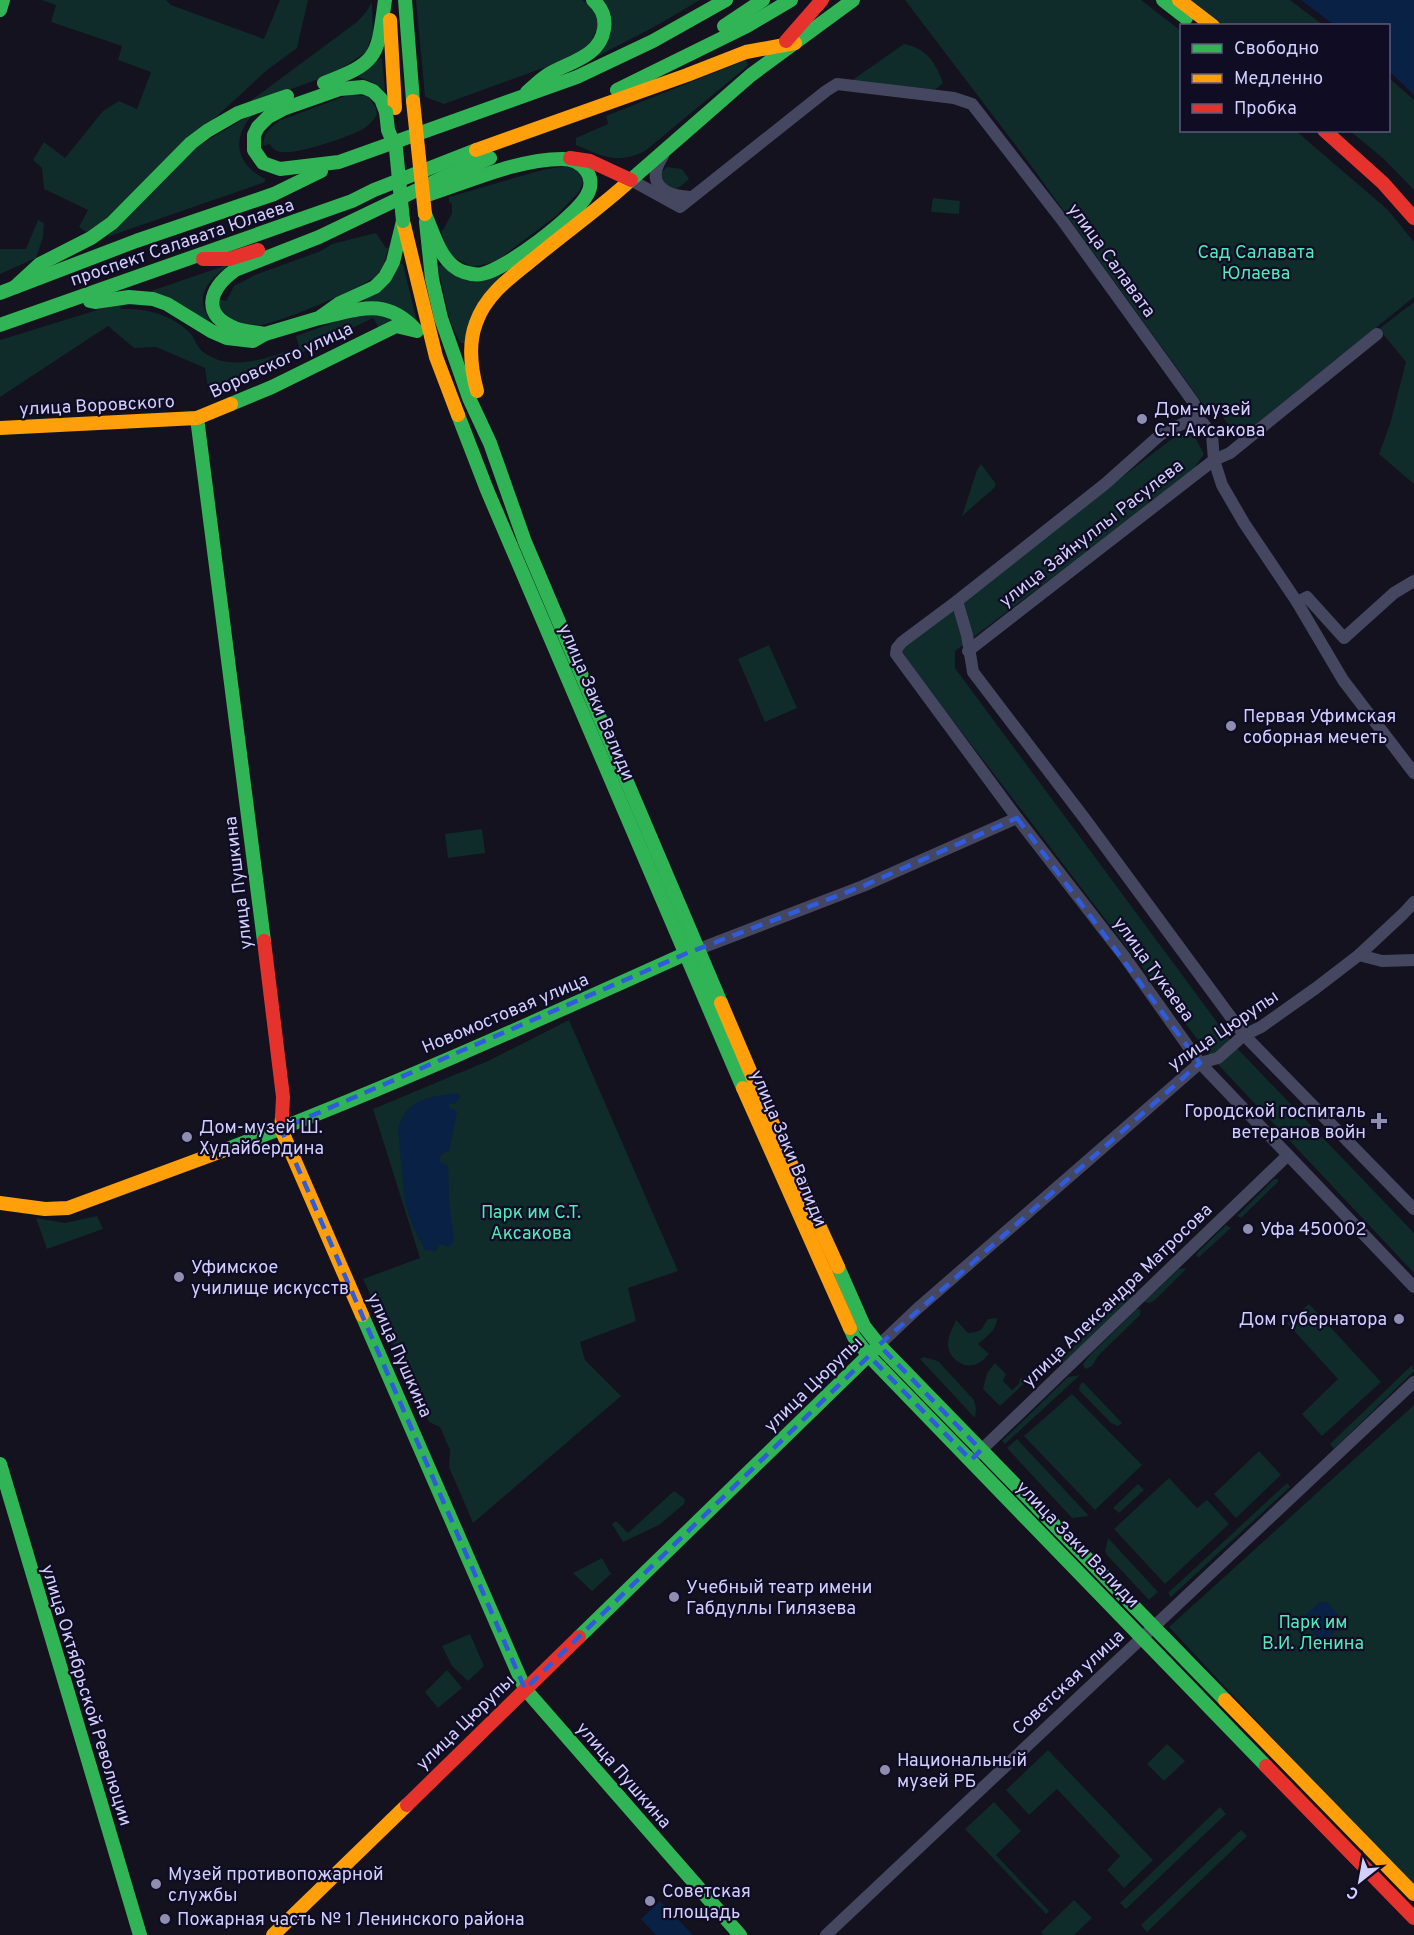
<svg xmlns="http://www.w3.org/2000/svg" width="1414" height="1935" viewBox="0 0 1414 1935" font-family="Overpass,sans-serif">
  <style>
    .green { fill: #0f2b2a }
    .water { fill: #082144 }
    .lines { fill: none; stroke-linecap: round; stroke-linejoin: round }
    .street { stroke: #454660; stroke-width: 12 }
    .fast { stroke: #30b455; stroke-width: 14 }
    .slow { stroke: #ff9f0a; stroke-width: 14 }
    .jam { stroke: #e5322d; stroke-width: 14 }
    .fast-bridge { stroke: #30b455; stroke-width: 14 }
    .slow-bridge { stroke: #ff9f0a; stroke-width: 14 }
    .marked { fill: none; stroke: #2f5bdc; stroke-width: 4.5; stroke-dasharray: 12 8; stroke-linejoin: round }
    .poi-dot { fill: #8f8db0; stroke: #0f0c24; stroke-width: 2 }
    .labels { text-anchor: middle; stroke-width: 4.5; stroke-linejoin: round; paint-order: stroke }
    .street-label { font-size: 18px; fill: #d2cfff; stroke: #0f0c24 }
    .park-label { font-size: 18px; fill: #50eabb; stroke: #0f0c24 }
    .poi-label { font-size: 18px; fill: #d2cfff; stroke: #0f0c24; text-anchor: start }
  </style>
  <rect width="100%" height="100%" fill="#13121e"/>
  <g class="green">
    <polygon points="42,0 166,0 171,5 264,39 280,0 308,0 297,48 267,70 89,234 79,227 88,210 44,189 42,168 33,160 44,142 65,158 103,111 119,101 137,109 151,72 118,60 122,46 51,22 56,5"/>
    <polygon points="416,0 582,0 592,7 599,23 589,47 546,67 444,104 425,97"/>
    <polygon points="603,0 700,0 654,27 598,56"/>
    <polygon points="905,0 1141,0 1181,31 1182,130 1296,131 1388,210 1414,242 1414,297 1238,439 1218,410 1210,414 1032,167"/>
    <polygon points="1187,0 1290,0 1323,25 1223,25"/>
    <polygon points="372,2 373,33 366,52 335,73 286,91 249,102 357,22 366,12"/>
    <path d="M904,44C926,48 936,63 943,83L936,89L927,90L851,81Z"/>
    <polygon points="381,58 382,59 385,91 372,82 358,77"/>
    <path d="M746,60L748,65L744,69L645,151C617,165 602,156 576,145V138L608,124L606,116Z"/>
    <polygon points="1389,78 1414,100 1414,190 1384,159 1350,131 1388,130"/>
    <path d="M348,95L368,96L376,108L377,115C373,120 369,126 363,129C348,137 297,155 281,152C275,151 273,149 270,144L263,146C263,134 271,126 281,120Z"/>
    <path d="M254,113C231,138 235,163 265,179V182L107,237L196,147Z"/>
    <polygon points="565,166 579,171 583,182 579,192 556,216 495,262 472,267 449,255 441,231 443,230 452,213 452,204 449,202 449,197 542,170"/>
    <path d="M667,167L682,169L689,179C676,191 675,191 660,181L662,172Z"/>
    <polygon points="933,198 960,201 959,214 931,212"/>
    <polygon points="38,220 44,223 43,237 36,258 0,274 0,249 26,249"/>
    <path d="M376,233L386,248L389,247C386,255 384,267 379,273C371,285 276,324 261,325C242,325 221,319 218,299L226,301L234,286L255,275L321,251L332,244Z"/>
    <path d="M230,264C204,284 193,297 214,326L151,291Z"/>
    <polygon points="400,264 403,264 417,322 361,304"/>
    <path d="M441,265L501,275L464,343H461C447,322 444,291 438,266Z"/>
    <polygon points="1414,302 1414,484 1379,454 1390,424 1406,362 1379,329"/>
    <path d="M120,303L121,309C146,308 171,314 189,332C195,337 196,346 202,351C230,374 270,357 299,347L296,336L363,312L396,317L379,328L373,318L264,371L209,394L205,368L156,347L134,348L108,326L0,397V340Z"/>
    <polygon points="1188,434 1196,439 1204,454 1191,473 955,651 955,668 1234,1045 1414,1233 1414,1273 1211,1057 898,649 1173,438"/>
    <polygon points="981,464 996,484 994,488 962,516 977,470"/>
    <polygon points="769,645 797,708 765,722 738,659"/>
    <polygon points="482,829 485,853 448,858 445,834"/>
    <polygon points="569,1020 678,1271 628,1288 636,1321 580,1342 585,1360 621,1396 473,1523 449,1467 450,1450 440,1427 429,1422 363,1279 420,1258 373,1109 488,1061"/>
    <polygon points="1274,1179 1278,1179 1278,1182 1241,1218 1237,1216"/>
    <polygon points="97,1216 103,1229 47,1249 36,1218 65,1223"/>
    <polygon points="1226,1225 1231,1228 1198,1258 1196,1254"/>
    <polygon points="1187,1268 1155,1300 1150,1303 1144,1302 1179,1269"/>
    <polygon points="1127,1294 1130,1299 1063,1365 1057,1363"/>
    <polygon points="1309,1304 1381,1382 1322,1436 1302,1414 1338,1379 1287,1323"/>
    <polygon points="1137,1309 1140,1309 1140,1315 1098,1356 1092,1366 1086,1369 1084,1367 1083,1364 1090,1355"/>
    <path d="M997,1318C997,1330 986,1337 978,1344L989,1354C984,1359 980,1364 973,1365C961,1368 947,1356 948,1343C948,1336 953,1327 956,1320L968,1333C986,1331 979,1330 988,1319Z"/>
    <polygon points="924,1357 938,1361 974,1400 976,1408 975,1418 920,1359"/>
    <polygon points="995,1363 1006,1374 1003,1381 1012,1390 1019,1384 1020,1378 1027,1377 1029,1379 1000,1406 983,1389 987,1373"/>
    <polygon points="1412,1365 1414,1371 1334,1449 1330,1444"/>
    <polygon points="1080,1375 1005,1444 1002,1441 1068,1377"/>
    <polygon points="1083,1382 1122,1423 1118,1426 1111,1423 1079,1390 1080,1385"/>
    <polygon points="1072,1394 1142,1465 1095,1510 1024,1436"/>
    <polygon points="1414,1405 1414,1889 1169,1627"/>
    <polygon points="1017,1439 1089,1516 1072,1518 1007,1448"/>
    <polygon points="1259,1451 1281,1475 1236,1518 1214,1494"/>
    <polygon points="1169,1478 1197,1508 1207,1500 1229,1524 1165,1584 1114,1529"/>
    <polygon points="1287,1483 1290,1487 1171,1597 1168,1593"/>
    <polygon points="1138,1484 1144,1490 1119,1513 1113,1508"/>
    <polygon points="674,1491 685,1499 684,1504 659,1525 623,1542 612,1524 616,1521 628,1533"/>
    <polygon points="1108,1538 1158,1592 1149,1600 1107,1555 1105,1551"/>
    <polygon points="602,1558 611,1574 592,1591 573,1573"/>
    <polygon points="470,1634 484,1666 468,1681 452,1666 442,1646"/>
    <polygon points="447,1670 462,1688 438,1708 425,1692"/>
    <polygon points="1167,1744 1185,1761 1164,1781 1147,1764"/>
    <polygon points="1048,1750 1153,1860 1124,1888 1107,1870 1120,1856 1057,1789 1029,1815 1006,1790"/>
    <polygon points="994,1802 1021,1831 996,1855 1049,1911 1046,1914 965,1829"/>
    <polygon points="1220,1807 1226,1814 1126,1909 1120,1903"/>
    <polygon points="1241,1830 1247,1836 1147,1932 1141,1925"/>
    <polygon points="1074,1900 1092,1918 1074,1935 1043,1935 1041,1932"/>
  </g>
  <g class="water">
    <polygon points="1301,0 1414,0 1414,95 1389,71 1388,26 1334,25"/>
    <path d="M457,1093L460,1096L455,1104H449V1108L457,1111L449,1151L443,1153L440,1157V1162L448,1166L449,1201L454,1240L450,1247L440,1244L436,1251L425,1250L413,1227L405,1202L398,1129C407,1098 428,1097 457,1093Z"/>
    <polygon points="1320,1602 1328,1603 1341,1618 1340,1621 1342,1626 1327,1639 1318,1638 1305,1624 1305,1616"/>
    <polygon points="660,1901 693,1935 656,1935 641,1919"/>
  </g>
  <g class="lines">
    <g class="street">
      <path d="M663,156C645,183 663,196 691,197"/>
      <polyline points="631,180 680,207 826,91 837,84 954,98 972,104 1062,220 1194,403 1194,418 1203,423 1212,435 1214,460 1222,485 1244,523 1297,602 1343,680 1414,773"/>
      <polyline points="1194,418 1160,435 1105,484 957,601 902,642 897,648 896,654 1017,818 1124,956 1200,1063 1414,1287"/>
      <polyline points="957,601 967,635 973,672 1085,819 1244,1035 1414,1209"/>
      <polyline points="1297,602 1307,597 1344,638 1394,593 1414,581"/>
      <polyline points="968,651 1214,460 1230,453 1377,334"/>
      <polyline points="691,952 863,886 1017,818"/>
      <polyline points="1359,955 1382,961 1414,960"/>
      <polyline points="879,1345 917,1309 1200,1063 1218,1058 1244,1035 1261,1027 1316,988 1359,955 1403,914 1414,902"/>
      <polyline points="975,1456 1288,1155"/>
      <polyline points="826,1935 1414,1382"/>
    </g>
    <g class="fast">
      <polyline points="405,0 413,101"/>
      <polyline points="1163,0 1186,18"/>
      <polyline points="0,10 3,0"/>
      <polyline points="724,26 763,0"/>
      <path d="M324,83C380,62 377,56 385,0"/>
      <polyline points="617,90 747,26 791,0"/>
      <path d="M527,92C534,86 541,79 549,74C569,62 600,57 604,29C606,17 602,8 593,0"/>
      <polyline points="386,112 381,99 373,91 363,87 340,89 283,109 268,117 258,127 254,135 254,150 263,163 280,169 339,162 577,77 653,41 726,0"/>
      <polyline points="625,185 751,75 853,0"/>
      <path d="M425,214C434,234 441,265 464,272C470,274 477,275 482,274C506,269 575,217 587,195C598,176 581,159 562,159C519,159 470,181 430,194"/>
      <polyline points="426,222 432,279 441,318 469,398 490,443 525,542 721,1003"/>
      <polyline points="15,287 40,264 91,238 112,223 191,143 207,131 238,113 287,96"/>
      <polyline points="0,293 136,241 274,194 321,171"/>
      <polyline points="90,301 95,302 129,297 153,299 167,304 211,331 227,338 253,341 265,334 319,318 340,303 375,287 385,277 393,262 403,221"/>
      <path d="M319,318C359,310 384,296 416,330"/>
      <polyline points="0,325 352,201 374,190 476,150"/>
      <path d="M265,334C256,332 246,332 237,329C200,315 209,289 235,270L319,237L442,178L490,158"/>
      <polyline points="231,404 272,387 396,326 417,331"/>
      <polyline points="458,415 487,490 743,1088"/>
      <polyline points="197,418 264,941"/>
      <path d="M222,1151C379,1092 532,1023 685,954"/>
      <polyline points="838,1267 864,1326 879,1345 1225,1700"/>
      <polyline points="362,1315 525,1689 740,1935"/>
      <polyline points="850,1328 854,1337 869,1356 1266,1766"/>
      <polyline points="0,1464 140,1935"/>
      <polyline points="579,1637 876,1348"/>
    </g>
    <g class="slow">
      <polyline points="1179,0 1213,26"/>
      <polyline points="390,20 395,108"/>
      <polyline points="476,150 687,75 746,52 795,43"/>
      <polyline points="403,221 436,357 458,415"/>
      <path d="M477,391C471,369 468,344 476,323C487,291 517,273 542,252C569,230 598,209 625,185"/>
      <polyline points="0,428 197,418 231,404"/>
      <polyline points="721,1003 767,1111 838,1267"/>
      <polyline points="743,1088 850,1328"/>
      <polyline points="282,1117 281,1129 362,1315"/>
      <polyline points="0,1203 45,1209 68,1208 222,1151"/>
      <polyline points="1225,1700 1414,1894"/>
      <polyline points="273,1935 407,1805"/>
    </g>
    <g class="jam">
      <polyline points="786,41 822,0"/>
      <polyline points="1324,130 1383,183 1414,218"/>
      <polyline points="570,158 590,161 631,180"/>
      <polyline points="203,259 229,259 258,250"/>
      <polyline points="264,941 283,1097 282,1117"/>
      <polyline points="1266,1766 1414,1918"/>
      <polyline points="407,1805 579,1637"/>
    </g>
    <polyline class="fast-bridge" points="386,112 388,130 396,149 403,221"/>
    <polyline class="slow-bridge" points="413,101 425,214"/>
  </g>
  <path class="marked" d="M1017,818L1200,1063L879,1345L981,1450L971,1460L869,1356L525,1689L281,1129L685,954L863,886Z"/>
  <g class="poi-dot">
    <circle cx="1142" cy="419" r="6"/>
    <circle cx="1231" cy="726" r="6"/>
    <path d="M1376 1112h6v6h6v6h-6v6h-6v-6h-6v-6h6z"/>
    <circle cx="187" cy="1137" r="6"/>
    <circle cx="1248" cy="1229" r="6"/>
    <circle cx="179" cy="1277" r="6"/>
    <circle cx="1399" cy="1319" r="6"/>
    <circle cx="674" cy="1597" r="6"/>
    <circle cx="885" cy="1770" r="6"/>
    <circle cx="156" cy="1884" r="6"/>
    <circle cx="650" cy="1901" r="6"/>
    <circle cx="165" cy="1919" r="6"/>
  </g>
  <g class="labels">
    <g class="street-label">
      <text transform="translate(182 242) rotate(-19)" y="6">проспект Салавата Юлаева</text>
      <text transform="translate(1112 260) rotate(54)" y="6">улица Салавата</text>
      <text transform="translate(281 360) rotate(-25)" y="6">Воровского улица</text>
      <text transform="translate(97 405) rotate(-3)" y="6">улица Воровского</text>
      <text transform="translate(1091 533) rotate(-38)" y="6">улица Зайнуллы Расулева</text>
      <text transform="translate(597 702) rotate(67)" y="6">улица Заки Валиди</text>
      <text transform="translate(238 883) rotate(-97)" y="6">улица Пушкина</text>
      <text transform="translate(1154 969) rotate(54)" y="6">улица Тукаева</text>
      <text transform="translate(505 1013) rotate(-23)" y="6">Новомостовая улица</text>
      <text transform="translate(1223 1030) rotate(-34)" y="6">улица Цюрупы</text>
      <text transform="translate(789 1148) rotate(67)" y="6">улица Заки Валиди</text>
      <text transform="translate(1117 1295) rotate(-44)" y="6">улица Александра Матросова</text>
      <text transform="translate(400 1355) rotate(66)" y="6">улица Пушкина</text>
      <text transform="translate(813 1384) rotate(-44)" y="6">улица Цюрупы</text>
      <text transform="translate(1078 1544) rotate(46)" y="6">улица Заки Валиди</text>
      <text transform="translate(1068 1682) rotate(-43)" y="6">Советская улица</text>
      <text transform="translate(87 1695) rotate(73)" y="6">улица Октябрьской Революции</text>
      <text transform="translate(465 1722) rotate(-44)" y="6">улица Цюрупы</text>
      <text transform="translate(624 1775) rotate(49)" y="6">улица Пушкина</text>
    </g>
    <g class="park-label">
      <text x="1256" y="258">Сад Салавата<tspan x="1256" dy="21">Юлаева</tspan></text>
      <text x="531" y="1218">Парк им С.Т.<tspan x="531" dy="21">Аксакова</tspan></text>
      <text x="1313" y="1628">Парк им<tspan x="1313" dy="21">В.И. Ленина</tspan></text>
    </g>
    <g class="poi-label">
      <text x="1154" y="415">Дом-музей<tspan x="1154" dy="21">С.Т. Аксакова</tspan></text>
      <text x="1243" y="722">Первая Уфимская<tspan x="1243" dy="21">соборная мечеть</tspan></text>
      <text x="1366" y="1117" text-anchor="end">Городской госпиталь<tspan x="1366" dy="21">ветеранов войн</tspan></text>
      <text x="199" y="1133">Дом-музей Ш.<tspan x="199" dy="21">Худайбердина</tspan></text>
      <text x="1260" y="1235">Уфа 450002</text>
      <text x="191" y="1273">Уфимское<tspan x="191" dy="21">училище искусств</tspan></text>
      <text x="1387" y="1325" text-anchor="end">Дом губернатора</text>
      <text x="686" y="1593">Учебный театр имени<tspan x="686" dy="21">Габдуллы Гилязева</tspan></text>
      <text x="897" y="1766">Национальный<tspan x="897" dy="21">музей РБ</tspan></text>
      <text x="168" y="1880">Музей противопожарной<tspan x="168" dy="21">службы</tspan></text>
      <text x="662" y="1897">Советская<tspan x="662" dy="21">площадь</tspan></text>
      <text x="177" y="1925">Пожарная часть № 1 Ленинского района</text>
    </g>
  </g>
  <rect x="1180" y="24" width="210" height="108" fill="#0f0c24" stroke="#5d5a7c" stroke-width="1.5"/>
  <rect x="1192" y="44" width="30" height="9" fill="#30b455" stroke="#5d5a7c" stroke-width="1.5"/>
  <text x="1234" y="54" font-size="18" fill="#d2cfff">Свободно</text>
  <rect x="1192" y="74" width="30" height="9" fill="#ff9f0a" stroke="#5d5a7c" stroke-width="1.5"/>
  <text x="1234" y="84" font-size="18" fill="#d2cfff">Медленно</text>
  <rect x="1192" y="104" width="30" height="9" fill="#e5322d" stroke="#5d5a7c" stroke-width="1.5"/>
  <text x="1234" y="114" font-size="18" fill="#d2cfff">Пробка</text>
  <g transform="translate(1360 1881) rotate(211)" stroke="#0f0c24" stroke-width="4.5" paint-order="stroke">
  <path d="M0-4.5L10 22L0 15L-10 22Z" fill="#d2cfff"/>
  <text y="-9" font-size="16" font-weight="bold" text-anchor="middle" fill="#d2cfff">С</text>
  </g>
</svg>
